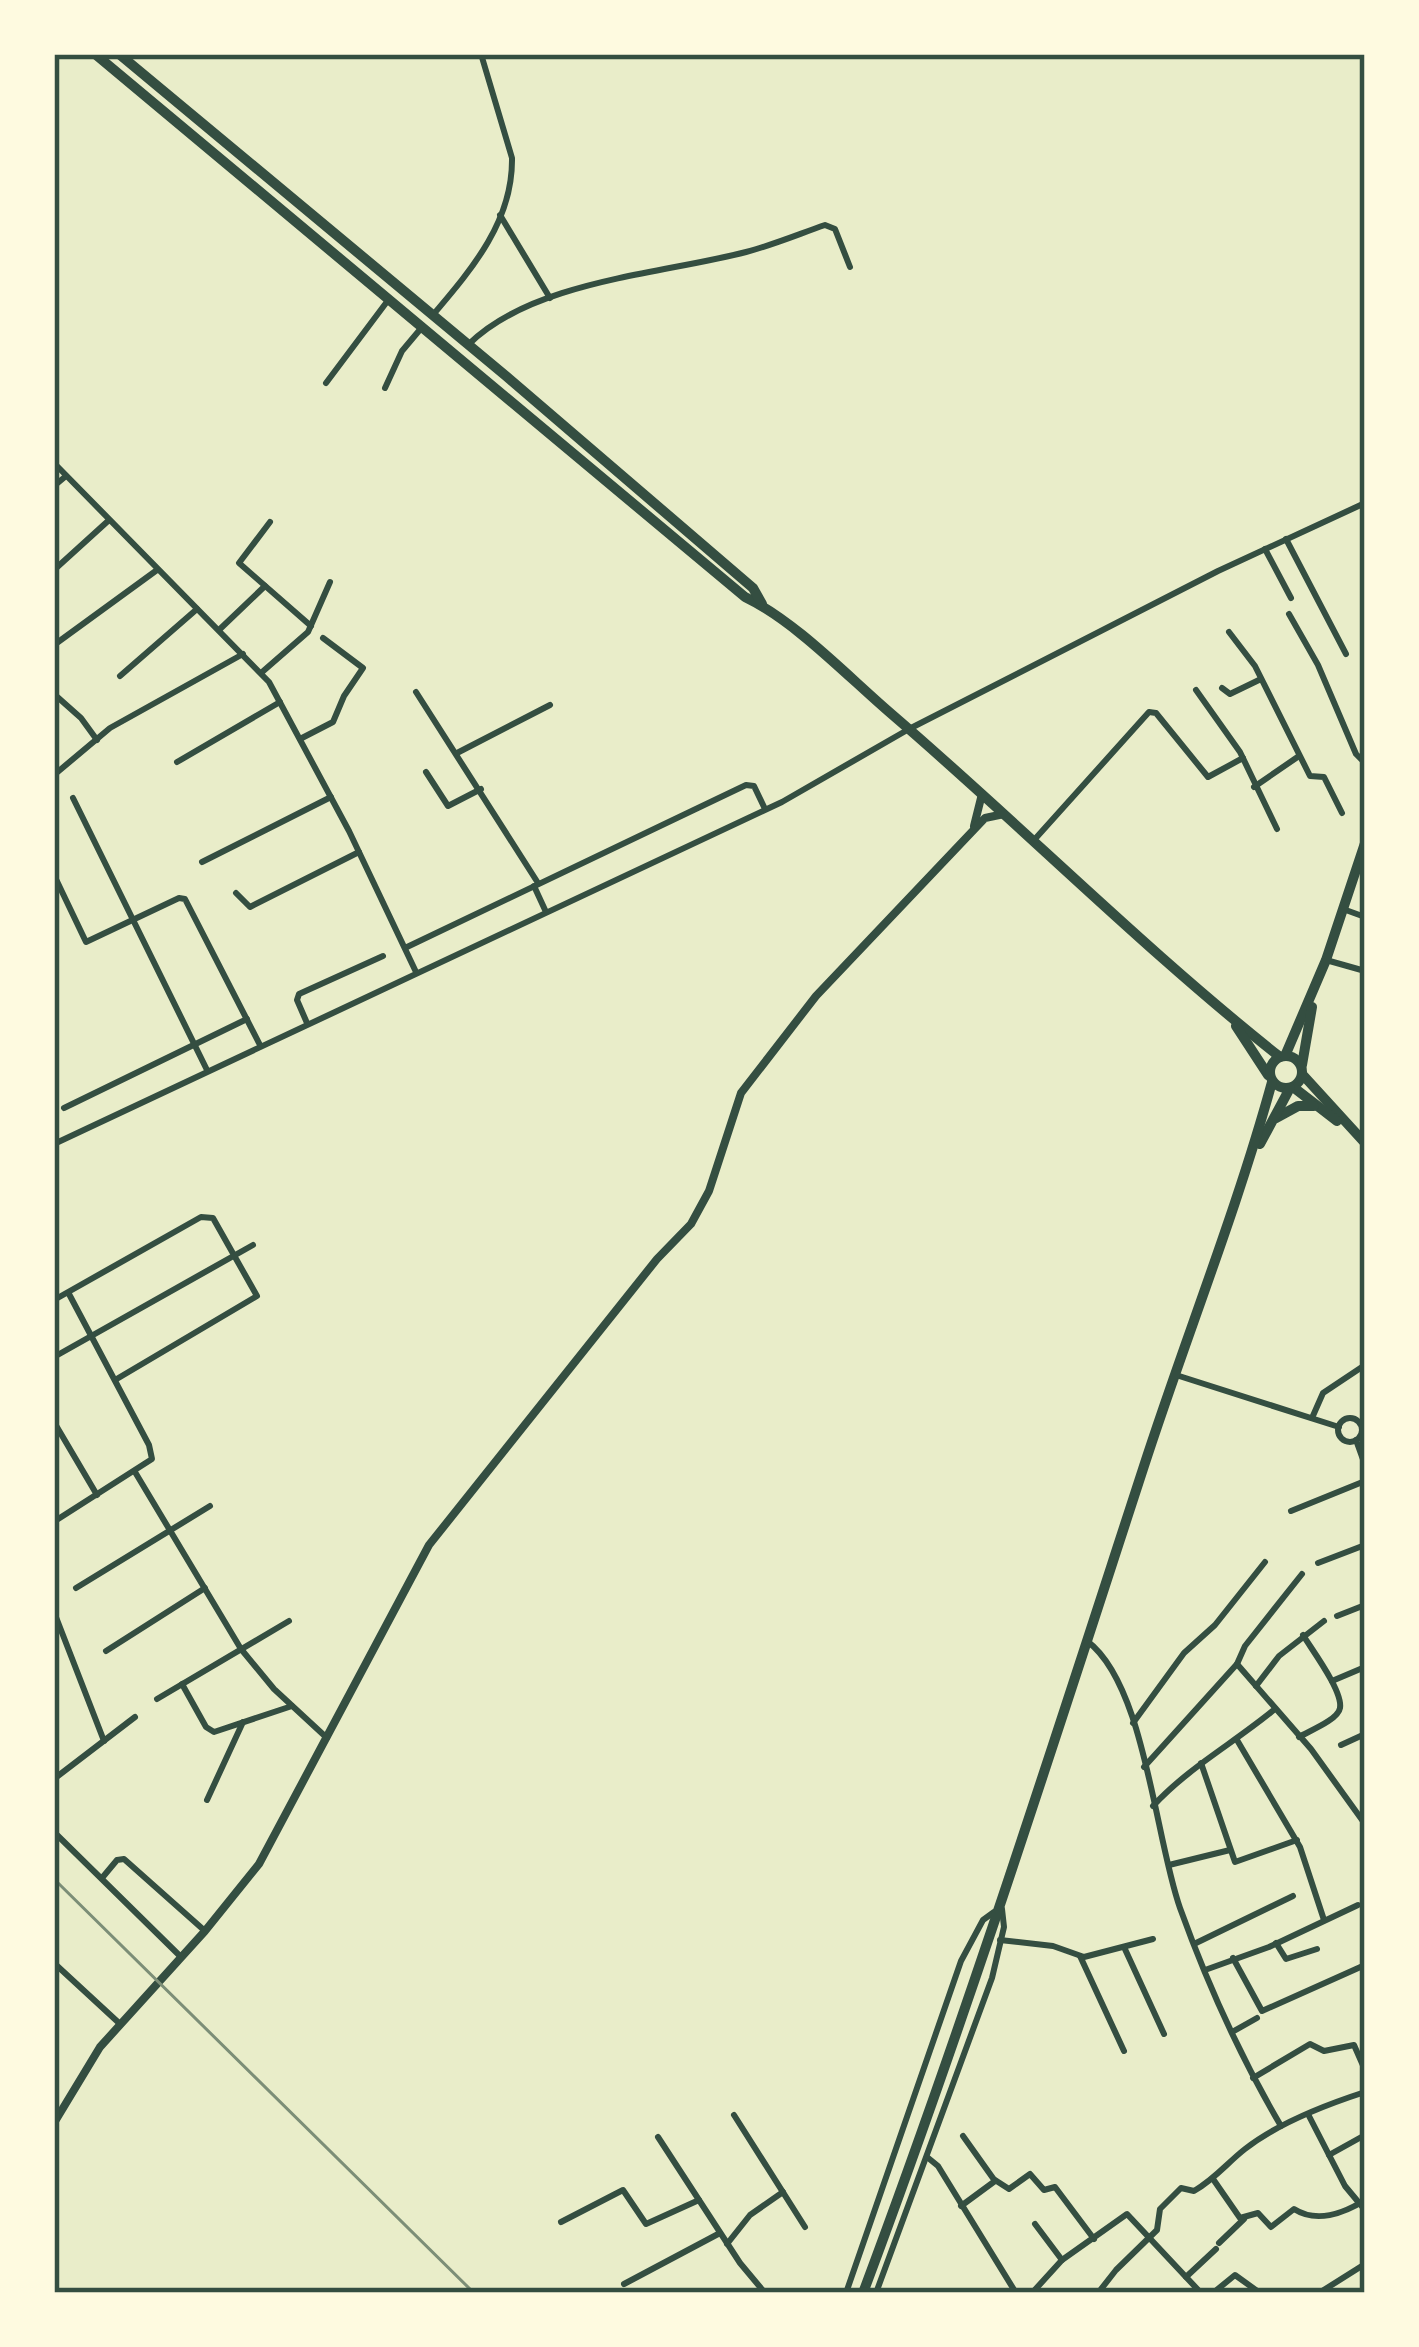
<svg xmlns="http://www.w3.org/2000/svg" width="1419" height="2347" viewBox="0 0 1419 2347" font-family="Jost,sans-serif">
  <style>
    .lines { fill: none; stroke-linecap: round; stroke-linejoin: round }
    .minor { stroke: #344e41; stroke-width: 6 }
    .tertiary { stroke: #344e41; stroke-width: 8 }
    .trunk { stroke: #344e41; stroke-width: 10 }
    .rail { stroke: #7c8e77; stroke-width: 3 }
    .neatline { fill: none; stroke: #344e41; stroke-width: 4.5 }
  </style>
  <rect width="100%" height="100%" fill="#e9edc9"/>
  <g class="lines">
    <g class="minor">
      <polyline points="500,215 550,298"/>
      <path d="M432,316C471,270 513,222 512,158L481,54"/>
      <path d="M469,344C533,281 661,274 746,252C773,245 799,234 825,225L835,229L850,267"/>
      <polyline points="326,383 389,299"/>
      <polyline points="385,388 402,351 423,326"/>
      <polyline points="54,463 269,682 349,831 416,972"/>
      <polyline points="54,486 66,476"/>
      <polyline points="270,522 239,563 311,626"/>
      <polyline points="1286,539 1346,654"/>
      <polyline points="1265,549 1291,598"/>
      <polyline points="54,570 108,521"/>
      <polyline points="1289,614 1318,665 1356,754 1365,763"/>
      <polyline points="220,629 265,586"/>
      <polyline points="1229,632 1255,666 1310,776 1324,777 1342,813"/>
      <polyline points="54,645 157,570"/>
      <polyline points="261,673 308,632 330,582"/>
      <polyline points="120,676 197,609"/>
      <polyline points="1222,688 1230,694 1261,679"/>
      <polyline points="1196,690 1240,752 1277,829"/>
      <polyline points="416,692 538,883"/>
      <polyline points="54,694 81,718 97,740"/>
      <polyline points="300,739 333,722 344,696 363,668 323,638"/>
      <polyline points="457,753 550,705"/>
      <polyline points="177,762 280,702"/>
      <polyline points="426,772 448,806 481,789"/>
      <polyline points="54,775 110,728 243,654"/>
      <polyline points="1254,787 1299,756"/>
      <polyline points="73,798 207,1070"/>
      <polyline points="1035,839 1149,712 1156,713 1208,777 1243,758"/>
      <polyline points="202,862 331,797"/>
      <polyline points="54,875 86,942 179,898 185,899 260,1045"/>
      <polyline points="534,886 546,912"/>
      <polyline points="236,893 250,907 359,852"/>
      <polyline points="1343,909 1365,917"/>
      <polyline points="407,947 746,785 754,786 765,809"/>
      <polyline points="1326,960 1365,971"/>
      <polyline points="307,1023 297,1000 299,994 383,956"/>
      <polyline points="64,1108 247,1019"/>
      <polyline points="54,1144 782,802 909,729 1218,571 1365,503"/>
      <polyline points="54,1300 201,1217 213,1218 257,1296 115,1380"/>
      <polyline points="54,1357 253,1245"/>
      <polyline points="1176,1375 1339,1427"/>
      <polyline points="1312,1418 1323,1393 1365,1365"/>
      <circle cx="1350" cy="1430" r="12"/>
      <polyline points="54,1422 97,1495"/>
      <polyline points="1356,1440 1365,1465"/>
      <polyline points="135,1472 241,1649 274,1689 327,1738"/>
      <polyline points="1291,1511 1365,1481"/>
      <polyline points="55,1521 152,1459 149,1445 69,1294"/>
      <polyline points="1318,1563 1365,1545"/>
      <polyline points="76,1588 210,1506"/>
      <polyline points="54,1612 104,1741"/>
      <polyline points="1337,1616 1365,1605"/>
      <path d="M1087,1641C1145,1684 1155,1838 1180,1908C1207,1983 1241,2058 1281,2126"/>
      <polyline points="106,1651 205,1588"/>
      <polyline points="1237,1664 1245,1646 1302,1574"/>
      <polyline points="1332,1681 1365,1667"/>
      <polyline points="182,1684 206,1727 214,1732 292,1706"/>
      <polyline points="1256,1686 1279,1656 1324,1621"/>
      <polyline points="157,1699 289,1621"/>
      <polyline points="1133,1723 1184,1653 1215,1625 1265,1562"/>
      <path d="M1299,1737C1309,1731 1338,1720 1340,1708C1343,1691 1312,1650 1303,1635"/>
      <polyline points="1237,1740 1300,1847 1324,1920"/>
      <polyline points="1341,1745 1365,1734"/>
      <polyline points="1201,1763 1235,1862 1297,1840"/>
      <polyline points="1144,1767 1237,1664 1311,1749 1365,1824"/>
      <polyline points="54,1779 135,1717"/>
      <polyline points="207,1800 243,1722"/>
      <path d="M1153,1806C1189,1767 1234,1743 1275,1709"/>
      <polyline points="54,1832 180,1956"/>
      <polyline points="1169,1865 1230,1850"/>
      <polyline points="102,1878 117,1860 124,1859 205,1931"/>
      <polyline points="1000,1940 1053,1946 1084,1957 1153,1939"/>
      <polyline points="1276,1943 1286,1959 1317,1949"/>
      <polyline points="1194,1944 1293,1896"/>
      <polyline points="1124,1947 1164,2034"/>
      <polyline points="1080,1956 1124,2051"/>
      <polyline points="1233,1958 1262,2011 1365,1965"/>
      <polyline points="54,1963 119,2023"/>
      <polyline points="1205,1970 1269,1947 1358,1905"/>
      <polyline points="1232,2032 1257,2018"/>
      <polyline points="1253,2078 1310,2044 1324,2051 1354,2045 1365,2070"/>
      <polyline points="734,2115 805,2227"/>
      <polyline points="1309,2116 1345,2186 1365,2210"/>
      <polyline points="658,2137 740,2263 765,2293"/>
      <polyline points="1329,2155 1365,2135"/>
      <polyline points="927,2157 938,2166 1016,2293"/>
      <path d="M1213,2179L1240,2218L1258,2213L1271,2227L1294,2209C1316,2223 1343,2214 1365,2200"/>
      <polyline points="995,2180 1009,2189 1030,2174 1044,2190 1055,2187 1094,2239"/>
      <polyline points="961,2206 995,2181 963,2136"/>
      <polyline points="561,2222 623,2190 646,2224 699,2200"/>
      <polyline points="1035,2224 1062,2260"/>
      <polyline points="1219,2243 1244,2219"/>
      <polyline points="727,2244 750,2215 783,2192"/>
      <polyline points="1186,2277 1216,2249"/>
      <polyline points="624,2284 720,2233"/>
      <polyline points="846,2293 961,1961 983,1920 994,1912"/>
      <polyline points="876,2293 992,1978 1004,1927 1002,1909"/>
      <polyline points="1032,2293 1062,2260 1127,2214 1201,2293"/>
      <path d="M1098,2293L1116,2270L1157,2230L1160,2209L1181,2188L1194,2191C1215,2179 1227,2163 1245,2149C1278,2123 1325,2105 1365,2092"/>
      <polyline points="1213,2293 1235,2275 1260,2293"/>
      <polyline points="1319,2293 1365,2264"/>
    </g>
    <g class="tertiary">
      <polyline points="974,826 982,794"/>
      <polyline points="54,2123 100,2047 205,1931 259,1864 429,1545 657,1259 691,1224 709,1191 741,1093 816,996 985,818 1004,814"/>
    </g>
    <g class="trunk">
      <path d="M95,54L745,597C797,622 850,679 895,717C1024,828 1146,951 1280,1057"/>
      <polyline points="119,54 506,376 753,588 762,604"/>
      <polyline points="1236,1026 1268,1075"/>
      <circle cx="1286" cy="1072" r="16"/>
      <polyline points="1285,1056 1326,960 1365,843"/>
      <polyline points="1302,1065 1312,1007"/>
      <polyline points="1302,1074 1365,1143"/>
      <polyline points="1293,1087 1337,1121"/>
      <polyline points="1276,1118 1298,1106 1314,1106"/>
      <polyline points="1260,1144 1290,1088"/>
      <path d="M863,2293C965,2021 1053,1745 1143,1469C1185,1339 1236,1213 1272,1082"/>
    </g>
    <polyline class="rail" points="54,1879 474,2293"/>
  </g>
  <rect width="1419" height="2347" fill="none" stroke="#fefae0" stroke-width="114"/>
  <rect x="57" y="57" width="1305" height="2233" class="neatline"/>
</svg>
